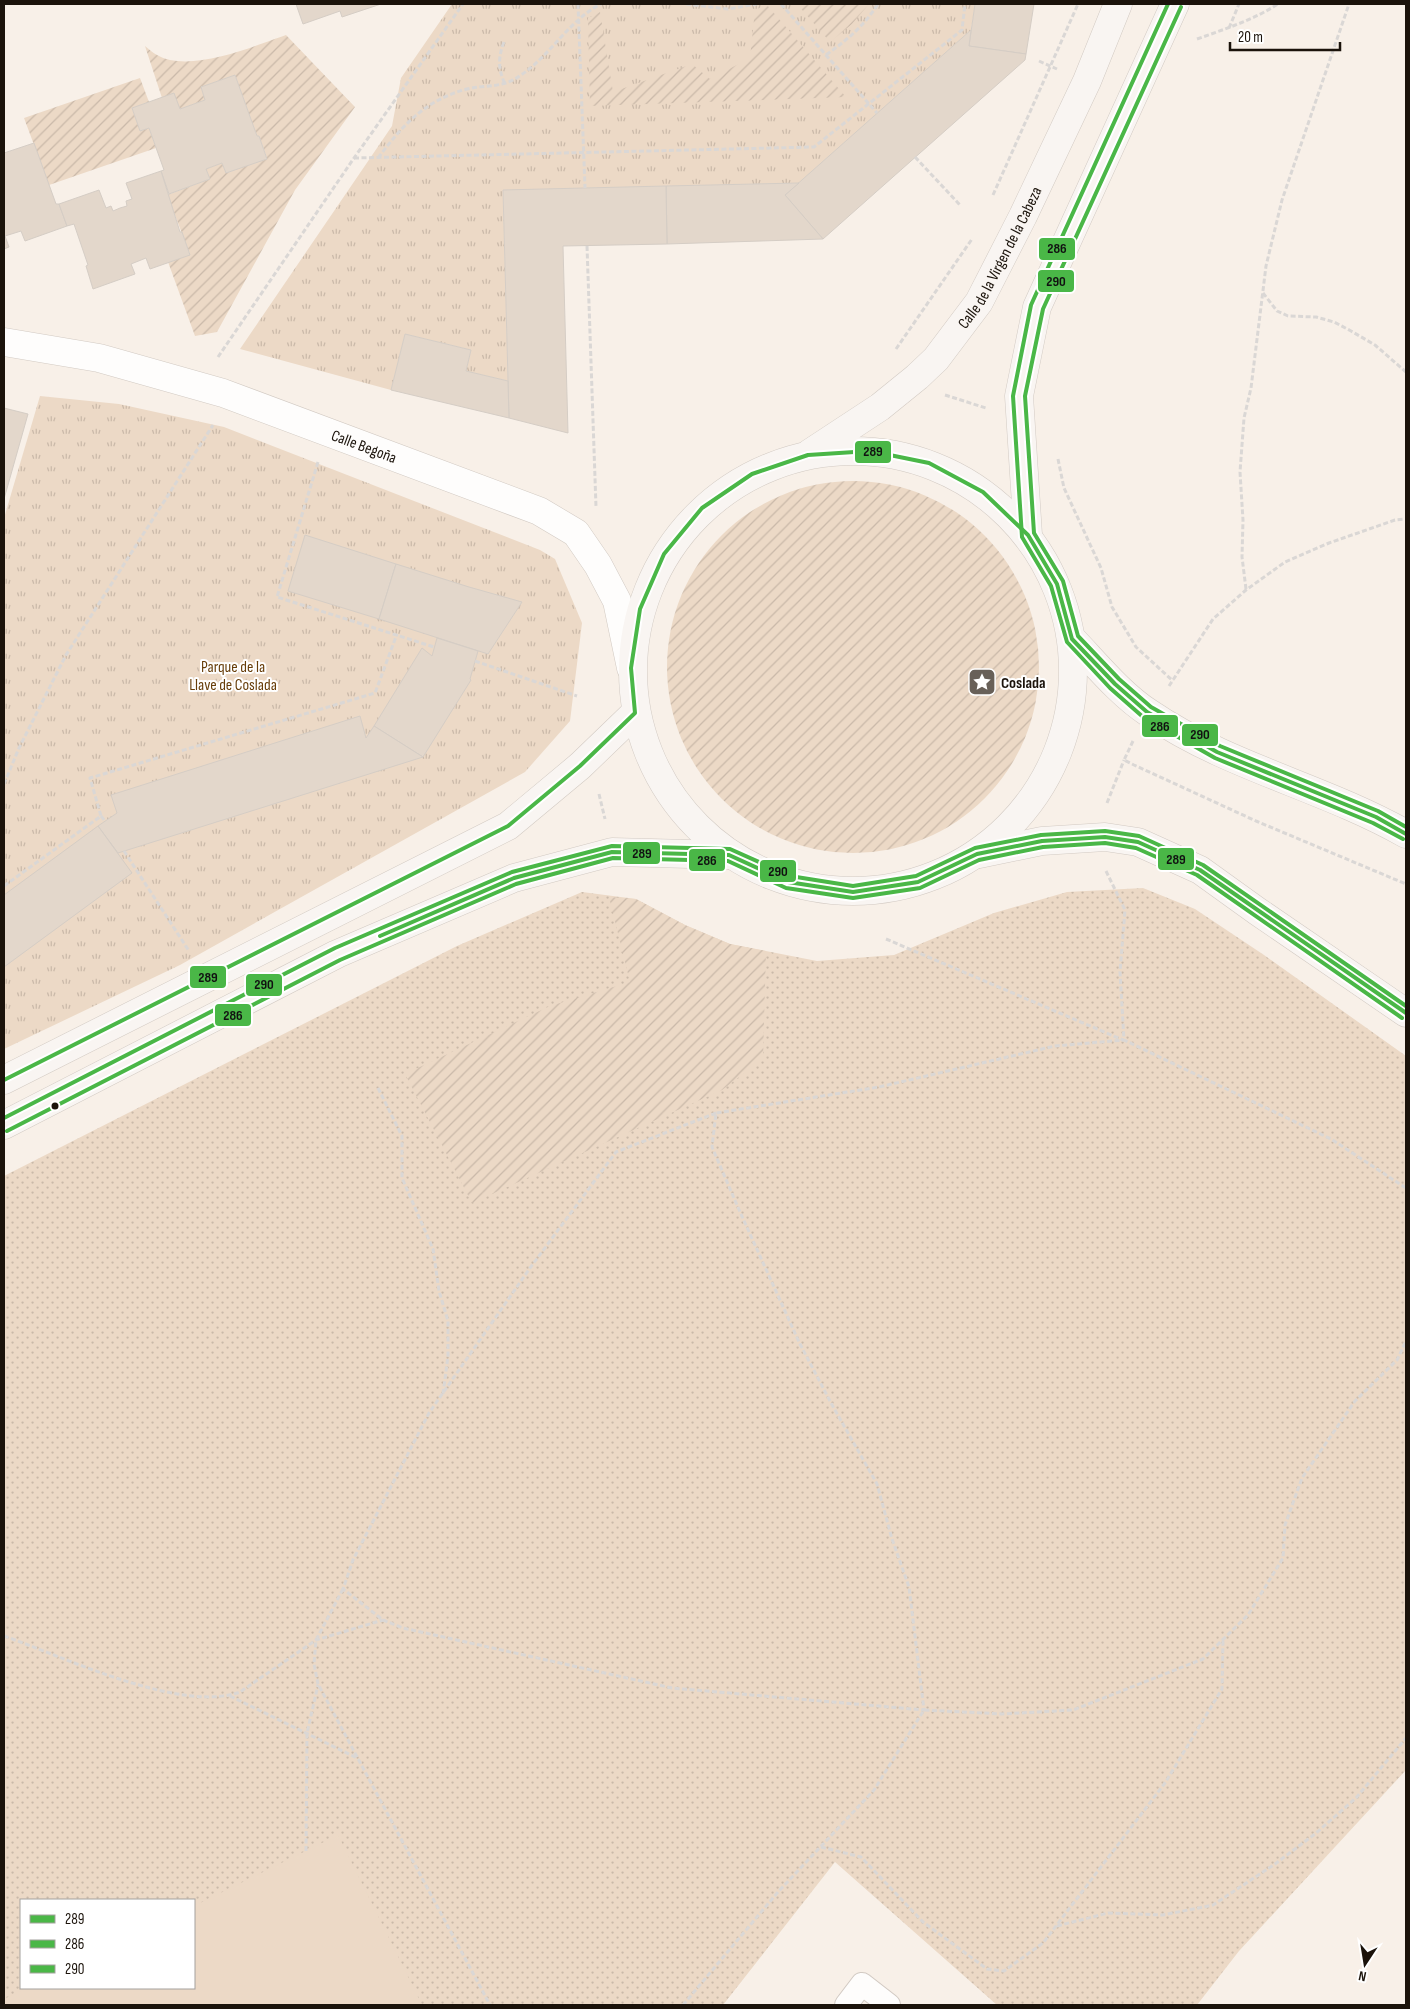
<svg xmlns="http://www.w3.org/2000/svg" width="1410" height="2009" viewBox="0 0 1410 2009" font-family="'Sofia Sans Condensed',sans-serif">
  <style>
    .grass { fill: url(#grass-dots); fill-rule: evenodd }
    .park { fill: url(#park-tufts) }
    .garden { fill: url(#garden-furrows) }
    .pitch { fill: #ecd9c6 }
    .building { fill: #e3d7cb; stroke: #d5cdc5 }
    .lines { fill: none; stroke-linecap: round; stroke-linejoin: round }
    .service-casing { stroke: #d2cac3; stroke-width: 24 }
    .minor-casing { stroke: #d2cac3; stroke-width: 29 }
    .secondary-casing { stroke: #d2cac3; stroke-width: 29 }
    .path { stroke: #dad7d5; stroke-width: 3; stroke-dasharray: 5 2.5; stroke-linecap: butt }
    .service { stroke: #fefdfc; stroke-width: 22 }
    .minor { stroke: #fefdfc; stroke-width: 28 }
    .secondary { stroke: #f9f5f2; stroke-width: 28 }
    .bus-1-casing { stroke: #fff; stroke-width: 8 }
    .bus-2-casing { stroke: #fff; stroke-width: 8 }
    .bus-3-casing { stroke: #fff; stroke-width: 8 }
    .bus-1 { stroke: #4ab747; stroke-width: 4 }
    .bus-2 { stroke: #4ab747; stroke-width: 4 }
    .bus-3 { stroke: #4ab747; stroke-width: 4 }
    .bus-dot { fill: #1b130b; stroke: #fff; stroke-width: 2 }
    .labels { text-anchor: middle; stroke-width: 4; stroke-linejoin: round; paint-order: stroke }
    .street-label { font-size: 16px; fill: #1b130b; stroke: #fff }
    .park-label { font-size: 16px; fill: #673d09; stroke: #fff }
    .poi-label { font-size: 16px; font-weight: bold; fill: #1b130b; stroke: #fff; text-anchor: start }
    .line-badge { stroke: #fff; stroke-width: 2 }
    .pale-badge-label { font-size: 14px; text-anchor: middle; font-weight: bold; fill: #111 }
  </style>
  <defs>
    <pattern id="grass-dots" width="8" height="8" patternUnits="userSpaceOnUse" patternTransform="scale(1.25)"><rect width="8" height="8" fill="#ecd9c6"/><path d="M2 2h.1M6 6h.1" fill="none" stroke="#cab9a9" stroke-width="1.8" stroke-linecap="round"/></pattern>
    <pattern id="park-tufts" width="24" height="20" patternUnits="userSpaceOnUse" patternTransform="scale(1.25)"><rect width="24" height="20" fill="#ecd9c6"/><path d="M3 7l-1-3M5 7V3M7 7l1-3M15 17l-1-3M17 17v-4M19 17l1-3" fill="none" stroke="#cab9a9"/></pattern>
    <pattern id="garden-furrows" width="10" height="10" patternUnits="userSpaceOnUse" patternTransform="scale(1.25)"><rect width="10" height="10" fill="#ecd9c6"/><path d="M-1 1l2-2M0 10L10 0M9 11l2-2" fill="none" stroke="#cab9a9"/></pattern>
  </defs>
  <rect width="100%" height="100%" fill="#f8f0e8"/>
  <path class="grass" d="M1143,888L1195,909L1264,955L1406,1056V1770L1239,1951L1197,2005H997L835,1862L723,2005H4V1176L457,946L582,892L636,899L685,925L730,944L817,961L894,955L994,913L1067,892ZM21,1900H194V1988H21Z"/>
  <g class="park">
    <polygon points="452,4 975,4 971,30 799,183 503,191 508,381 466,371 471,350 405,334 391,390 240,349 392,126 401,78"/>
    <polygon points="40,396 119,404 224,427 540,550 555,559 582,623 570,721 525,772 180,965 4,1049 4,518"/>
  </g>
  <g class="garden">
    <polygon points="797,4 869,4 852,24 830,42"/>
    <polygon points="767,5 846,97 590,106 588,18 600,12 613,92 692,64 710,79 750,58 755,10"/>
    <path d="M286,35L355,107L295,190L217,332L195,336L168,262L190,254L167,195L210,179L206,169L222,163L226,173L267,158L259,136H257L235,75L201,87L205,100L180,109L162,98L145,46C149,49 153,53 157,55C189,74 254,46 286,35Z"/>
    <polygon points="140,78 149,102 132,108 140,131 149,128 156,148 49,185 24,118"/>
    <circle cx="853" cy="667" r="186"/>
    <polygon points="609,897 636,899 685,925 730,944 766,951 763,1059 722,1090 472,1203 405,1074 550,1006 630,982"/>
  </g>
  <polygon class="pitch" points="338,1835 422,2005 4,2005 4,1999 27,1988 194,1988 194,1906"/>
  <g class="building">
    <polygon points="296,4 381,4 342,17 340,11 303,24"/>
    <polygon points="975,4 1034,4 1026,54 969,46"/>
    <polygon points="971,30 969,46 1026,54 1025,60 823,239 785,195"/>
    <polygon points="235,75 257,136 259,136 267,159 226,173 222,163 206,169 210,179 169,194 161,171 164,170 149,128 140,131 132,108 174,93 180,109 205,100 201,87"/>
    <polygon points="34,143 56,204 59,204 67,226 25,241 21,231 5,236 9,247 4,249 4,153"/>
    <polygon points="161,171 180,232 182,232 190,255 150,269 146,258 131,264 135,274 93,289 86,266 88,265 74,224 67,226 59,204 99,190 106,208 111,206 113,211 120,208 127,206 126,201 132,199 126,183"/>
    <polygon points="799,183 785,195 823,239 667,244 666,186"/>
    <polygon points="666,186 667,244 563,246 568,433 509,418 503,190"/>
    <polygon points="405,334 471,350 466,371 508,381 509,418 391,390"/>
    <polygon points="4,408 28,414 4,499"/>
    <polygon points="305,535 396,564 379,619 288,591"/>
    <polygon points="396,564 469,587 522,602 488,654 379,619"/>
    <polygon points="437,638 478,651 470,679 471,680 423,757 374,726 422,648 432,656"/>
    <polygon points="360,716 366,738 374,726 423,757 118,853 98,826 117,813 111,795"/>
    <polygon points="98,826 132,873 4,967 4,895"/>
  </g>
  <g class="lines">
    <defs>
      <polyline id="service" points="846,2005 862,1984 889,2005"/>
      <g id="minor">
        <path id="s1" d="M4,342L99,358L223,393L539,511L576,533L598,565L617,601L631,668"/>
      </g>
      <g id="secondary">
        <circle cx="853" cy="671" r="220"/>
        <path id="s2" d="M810,453L880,407L917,377L936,359L979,302L1023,216L1087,81L1118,4"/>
        <polyline points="1028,535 1019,396 1037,307 1175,4"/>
        <path d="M1072,639C1096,664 1120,694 1149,713C1228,767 1323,787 1406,834"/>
        <polyline points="979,854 1042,841 1105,837 1138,842 1200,870 1257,911 1406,1013"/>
        <polyline points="4,1080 508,826 580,766 635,713"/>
        <polyline points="4,1125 337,954 514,878 612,852 729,855"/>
      </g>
    </defs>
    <use href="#service" class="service-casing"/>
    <use href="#minor" class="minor-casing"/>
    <use href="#secondary" class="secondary-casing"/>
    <g class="path">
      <polyline points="578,4 585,188"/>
      <polyline points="686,4 728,9 757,4"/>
      <polyline points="781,4 877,113"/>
      <polyline points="1229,28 1239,4"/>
      <path d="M1197,39C1225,29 1253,20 1278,4"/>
      <path d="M504,42C498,57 498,69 505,84"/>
      <path d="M826,55C848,39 863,27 878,4"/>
      <polyline points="1039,61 1057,69"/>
      <polyline points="915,157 960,205"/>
      <polyline points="354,158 814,147 962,30 965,4"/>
      <path d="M378,158C402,126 425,100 467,89C487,84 502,89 521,75C551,55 569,20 601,4"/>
      <polyline points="993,195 1078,4"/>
      <polyline points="587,246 596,507"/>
      <polyline points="1263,293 1277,311 1288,316 1316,317 1334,322 1351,331 1375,345 1406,372"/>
      <polyline points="896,349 972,239"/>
      <polyline points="218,357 354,158 463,4"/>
      <polyline points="945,395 986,408"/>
      <polyline points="1058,459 1064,488 1101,568 1112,607 1136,647 1173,681"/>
      <polyline points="318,462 277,597 434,647"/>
      <polyline points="1246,589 1242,557 1243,520 1240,472 1244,418 1251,388 1266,266 1282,200 1349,4"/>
      <polyline points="475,661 577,696"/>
      <polyline points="1169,686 1213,619 1246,590 1285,562 1329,543 1395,520 1406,519"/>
      <polyline points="1133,741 1124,760 1134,765 1256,821 1406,884"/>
      <polyline points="4,784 19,748 66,655 213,425"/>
      <polyline points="599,794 605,819"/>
      <polyline points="1107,803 1124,760"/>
      <polyline points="101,816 105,821"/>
      <polyline points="124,851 189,951"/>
      <polyline points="1106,871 1125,910 1120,972 1124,1040 1331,1139 1406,1188"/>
      <polyline points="4,886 101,816 90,778 375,693 397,634"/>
      <polyline points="886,939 1123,1040"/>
      <polyline points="378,1088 402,1136 402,1178 433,1249 439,1291 448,1321 448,1356 443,1394"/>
      <polyline points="716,1113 616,1152 530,1268 429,1413 353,1560 343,1589 383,1620 403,1628 672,1688 924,1710 909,1587 892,1539 877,1484 831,1403 799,1342 740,1212 712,1147 716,1113 879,1087 1055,1046 1124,1040"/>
      <polyline points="343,1589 316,1640 314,1664 318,1684 490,2005"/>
      <path d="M4,1636C62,1656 181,1714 240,1692L316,1640L383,1620"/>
      <polyline points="230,1696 357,1758"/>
      <polyline points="821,1847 861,1857 923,1922 987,1969 1004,1971 1043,1943 1165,1783 1222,1689 1223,1640"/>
      <polyline points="306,1851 307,1733 318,1685"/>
      <polyline points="1057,1926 1108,1913 1163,1915 1213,1905 1275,1864 1315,1834 1356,1798 1406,1738"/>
      <polyline points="683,2005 778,1892 874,1790 924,1710 1002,1714 1073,1710 1203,1659 1248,1615 1283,1558 1285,1525 1302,1478 1355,1401 1397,1360 1406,1341"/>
    </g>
    <use href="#service" class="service"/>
    <use href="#minor" class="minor"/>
    <use href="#secondary" class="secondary"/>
    <defs>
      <g id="bus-1">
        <polyline points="380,936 514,878 612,852 729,855 788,882 853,892 918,882 977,854 1042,841 1105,837 1138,842 1200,870 1406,1013"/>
        <polyline points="4,1080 508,826 580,766 635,713 631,668 640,609 664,554 702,508 752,474 808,455 870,451 929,463 983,492 1028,535 1057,584 1072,639 1115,684 1147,712 1217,752 1376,817 1406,834"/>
      </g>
      <g id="bus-2">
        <polyline points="1168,4 1031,305 1013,396 1022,537 1051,586 1067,642 1110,688 1143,717 1215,758 1373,823 1403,839"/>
        <polyline points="7,1131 340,960 516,884 613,858 728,861 786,888 853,898 920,888 979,860 1043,847 1105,843 1136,848 1197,875 1402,1018"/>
      </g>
      <g id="bus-3">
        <polyline points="1181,7 1043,309 1025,396 1034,533 1063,581 1078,636 1119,679 1151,707 1220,746 1378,811 1406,827"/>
        <polyline points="4,1118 335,948 512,872 612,846 730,849 790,876 853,886 916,876 975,848 1041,835 1105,831 1139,836 1203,865 1406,1006"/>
      </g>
    </defs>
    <use href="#bus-1" class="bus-1-casing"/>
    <use href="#bus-2" class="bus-2-casing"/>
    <use href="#bus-3" class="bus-3-casing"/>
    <use href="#bus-1" class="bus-1"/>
    <use href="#bus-2" class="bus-2"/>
    <use href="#bus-3" class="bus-3"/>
  </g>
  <defs>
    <symbol id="sight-square" viewBox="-11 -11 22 22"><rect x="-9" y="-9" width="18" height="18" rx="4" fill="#686058" stroke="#fff"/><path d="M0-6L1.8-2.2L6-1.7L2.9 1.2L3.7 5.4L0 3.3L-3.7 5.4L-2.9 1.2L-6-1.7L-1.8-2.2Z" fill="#fff"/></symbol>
  </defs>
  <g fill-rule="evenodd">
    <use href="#sight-square" x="966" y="666" width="32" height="32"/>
  </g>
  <circle class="bus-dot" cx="55" cy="1106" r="4.5"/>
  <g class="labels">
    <g class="street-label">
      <text dy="6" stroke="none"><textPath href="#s2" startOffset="278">Calle de la Virgen de la Cabeza</textPath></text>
      <text dy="6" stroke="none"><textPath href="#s1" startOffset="376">Calle Begoña</textPath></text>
    </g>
    <g class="park-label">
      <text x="233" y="672">Parque de la<tspan x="233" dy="18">Llave de Coslada</tspan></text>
    </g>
    <g class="poi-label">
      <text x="1001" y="688">Coslada</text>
    </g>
  </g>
  <g class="line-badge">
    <rect x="1038" y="237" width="38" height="24" rx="5" fill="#4ab747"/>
    <rect x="1037" y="269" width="38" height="24" rx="5" fill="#4ab747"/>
    <rect x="854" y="440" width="38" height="24" rx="5" fill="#4ab747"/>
    <rect x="1141" y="714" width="38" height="24" rx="5" fill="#4ab747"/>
    <rect x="1181" y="723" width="38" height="24" rx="5" fill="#4ab747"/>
    <rect x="622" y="841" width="39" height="24" rx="5" fill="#4ab747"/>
    <rect x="1157" y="847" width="38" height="24" rx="5" fill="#4ab747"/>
    <rect x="688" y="848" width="38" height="24" rx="5" fill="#4ab747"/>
    <rect x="759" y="859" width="38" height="24" rx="5" fill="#4ab747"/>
    <rect x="189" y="965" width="38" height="24" rx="5" fill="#4ab747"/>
    <rect x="245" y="973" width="38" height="24" rx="5" fill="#4ab747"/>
    <rect x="214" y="1003" width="38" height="24" rx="5" fill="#4ab747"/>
  </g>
  <g class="pale-badge-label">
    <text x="1057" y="253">286</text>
    <text x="1056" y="286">290</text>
    <text x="873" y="456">289</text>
    <text x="1160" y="731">286</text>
    <text x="1200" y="739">290</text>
    <text x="642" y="858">289</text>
    <text x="1176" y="864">289</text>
    <text x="707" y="865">286</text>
    <text x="778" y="876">290</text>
    <text x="208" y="982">289</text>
    <text x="264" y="989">290</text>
    <text x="233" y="1020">286</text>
  </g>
  <rect width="1410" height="2009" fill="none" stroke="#1b130b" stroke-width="10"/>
  <rect x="20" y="1899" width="175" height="90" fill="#ffffff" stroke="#a4a19d"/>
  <rect x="30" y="1915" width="25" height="8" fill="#4ab747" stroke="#a4a19d"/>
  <text x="65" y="1924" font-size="15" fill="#1b130b">289</text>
  <rect x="30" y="1940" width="25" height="8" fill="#4ab747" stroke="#a4a19d"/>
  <text x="65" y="1949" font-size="15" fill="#1b130b">286</text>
  <rect x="30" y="1965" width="25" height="8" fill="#4ab747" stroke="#a4a19d"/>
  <text x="65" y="1974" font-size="15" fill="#1b130b">290</text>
  <g transform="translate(1365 1964) rotate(192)" stroke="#ffffff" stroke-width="4" paint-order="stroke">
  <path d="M0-4L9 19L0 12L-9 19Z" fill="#1b130b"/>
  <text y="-8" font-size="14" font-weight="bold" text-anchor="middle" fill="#1b130b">N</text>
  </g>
  <path d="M1230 42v8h110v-8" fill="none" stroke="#1b130b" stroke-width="2.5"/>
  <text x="1238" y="42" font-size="15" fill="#1b130b" stroke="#ffffff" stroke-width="4" paint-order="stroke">20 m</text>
</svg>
